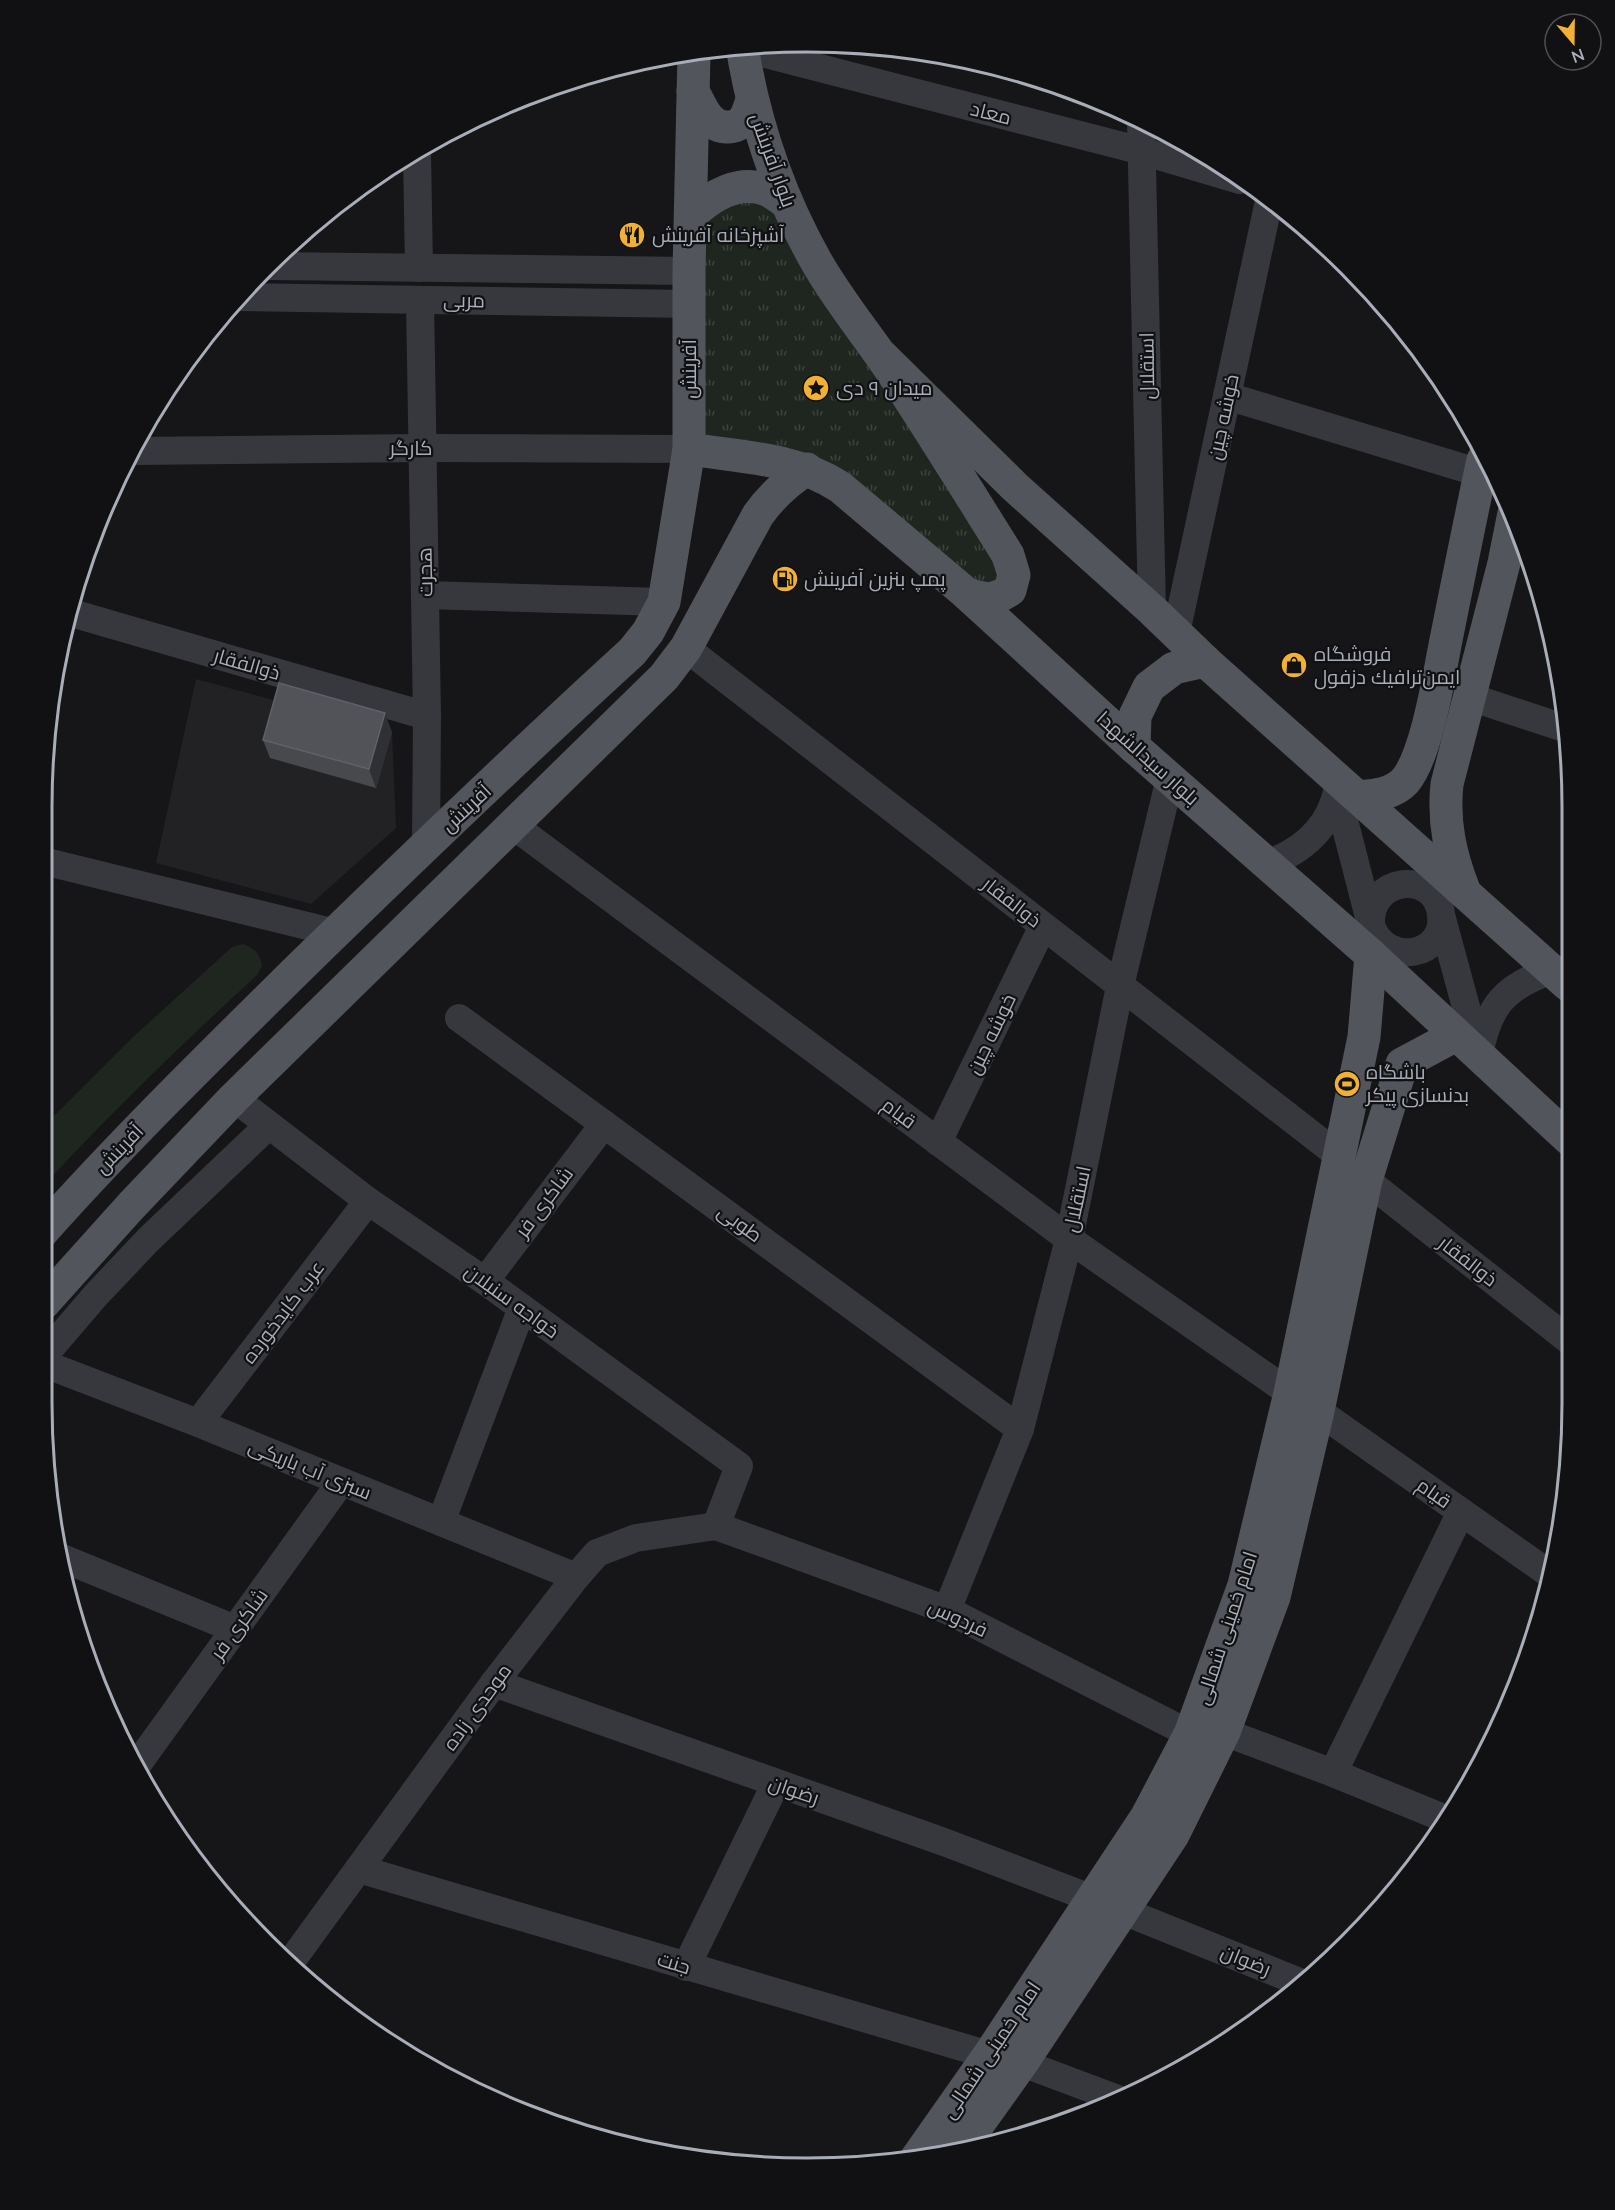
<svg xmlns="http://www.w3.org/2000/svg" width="1615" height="2210" viewBox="0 0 1615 2210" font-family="Lato,Cairo,sans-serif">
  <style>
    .built { fill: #222225 }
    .grass { fill: #1e261f }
    .park { fill: url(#park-tufts) }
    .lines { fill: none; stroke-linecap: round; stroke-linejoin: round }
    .minor { stroke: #37383d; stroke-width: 28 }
    .major { stroke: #53555c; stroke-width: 33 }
    .wall { fill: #47494d }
    .shaded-wall { fill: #2f3033 }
    .building { fill: #525359; stroke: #5f6168; stroke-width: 1.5 }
    .labels { text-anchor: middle; stroke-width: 4.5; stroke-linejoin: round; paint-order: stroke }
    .street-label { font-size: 20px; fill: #a8adb8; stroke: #111113 }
    .poi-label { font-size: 20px; fill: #a8adb8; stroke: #111113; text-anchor: start }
    .rim { fill: none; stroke: #a8adb8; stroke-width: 3 }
  </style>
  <defs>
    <pattern id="park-tufts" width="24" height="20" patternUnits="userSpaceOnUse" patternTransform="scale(1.5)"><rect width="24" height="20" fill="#1e261f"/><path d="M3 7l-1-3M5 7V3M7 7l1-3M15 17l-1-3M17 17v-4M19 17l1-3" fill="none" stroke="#3c433d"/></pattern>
  </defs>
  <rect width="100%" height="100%" fill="#161618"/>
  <polygon class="built" points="196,679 392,732 396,828 311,904 156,863"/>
  <path class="grass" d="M243,944C255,949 260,953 262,966L257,975C183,1043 111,1113 43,1186V1127L132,1038L232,947Z"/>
  <polygon class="park" points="740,199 773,207 1005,573 979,591 869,497 700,441 702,225"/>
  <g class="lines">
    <g class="minor">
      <polyline points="742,48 1142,151 1240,180"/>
      <polyline points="1141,122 1152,610"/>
      <polyline points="417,153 419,268"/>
      <polyline points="271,266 689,271"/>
      <polyline points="238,297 690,304"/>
      <polyline points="420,300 427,716 426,845"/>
      <polyline points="1227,396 1480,473"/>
      <polyline points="134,451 422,448 689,449"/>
      <polyline points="425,595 664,602"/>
      <polyline points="68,612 427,716"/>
      <polyline points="1176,633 1269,201"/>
      <polyline points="686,648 1338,1155"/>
      <polyline points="1470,697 1567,729"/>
      <path d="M1337,793L1371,925C1385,968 1447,957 1441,914C1435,869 1368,876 1371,925"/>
      <polyline points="514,826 1069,1239 1290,1393"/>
      <polyline points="43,861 336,933"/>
      <path d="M1267,864C1303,851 1331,826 1338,787"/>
      <polyline points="1441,915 1479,1055"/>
      <polyline points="459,1018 1020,1429"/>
      <path d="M1479,1055C1488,1006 1504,987 1552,970"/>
      <polyline points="234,1098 368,1201 485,1281 739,1466 716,1526"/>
      <polyline points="938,1142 1043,926"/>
      <polyline points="1366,1180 1571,1342"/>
      <polyline points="485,1281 604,1124"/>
      <polyline points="42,1358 96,1295 148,1240 268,1126"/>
      <polyline points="42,1363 198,1423 576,1577"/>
      <polyline points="1318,1411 1551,1575"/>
      <polyline points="198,1423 368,1201"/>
      <polyline points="441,1522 522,1308"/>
      <polyline points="62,1558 235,1629"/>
      <polyline points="947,1610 1020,1429 1069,1239 1120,986 1170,778"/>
      <polyline points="494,1683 944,1842 1093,1899"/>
      <polyline points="1224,1732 1333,1773 1446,1819"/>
      <polyline points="137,1765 341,1482"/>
      <polyline points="1333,1773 1461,1512"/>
      <polyline points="359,1869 989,2055"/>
      <polyline points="1123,1911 1302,1983"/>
      <polyline points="290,1963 494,1683 576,1577 597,1553 636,1538 716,1526 947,1610 1190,1734"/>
      <polyline points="686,1967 776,1783"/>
      <polyline points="1022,2063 1118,2099"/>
    </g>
    <g class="major">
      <path d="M742,46C754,121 779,195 816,261C839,302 870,338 896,378C934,436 971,496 1008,555L1014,575L1010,590C993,601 987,600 967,594"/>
      <path d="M693,91C701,106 708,128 728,127C734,127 741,124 744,119C748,114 749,107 752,101"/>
      <path d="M691,215C711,196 739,179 767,190C774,193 781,199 787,203"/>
      <polyline points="882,356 1015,487 1152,610 1205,661 1568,985"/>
      <path d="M689,449C740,457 796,458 840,487L967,594L1134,747L1371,955L1569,1139"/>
      <polyline points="1134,747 1135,716 1149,687 1174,668 1205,661"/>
      <path d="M1358,796C1374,797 1394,793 1405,781C1427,755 1439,675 1446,640C1458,580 1470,520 1483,460"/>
      <path d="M1464,890C1450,854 1443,822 1447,784L1504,563L1514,513"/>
      <path d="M42,1232C124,1140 212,1054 299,968C409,861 519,755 632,652L648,632L664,602L689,449V271L694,54"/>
      <path d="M42,1305L131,1206L234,1098L664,677L686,648L758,515C772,495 787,482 807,469"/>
      <polyline points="962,2147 1022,2063 1173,1835 1224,1732 1274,1597 1318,1411 1366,1180 1402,1064 1456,1035"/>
      <polyline points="916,2159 989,2055 1147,1816 1190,1734 1244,1585 1290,1393 1364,1037 1371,955"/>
    </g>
  </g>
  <polygon class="wall" points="392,732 376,788 270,758 263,740"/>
  <polygon class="shaded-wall" points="385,713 392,732 376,788 369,769"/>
  <polygon class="building" points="279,683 385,713 369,769 263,740"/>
  <defs>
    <symbol id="restaurant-disc" viewBox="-11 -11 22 22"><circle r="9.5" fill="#f2b134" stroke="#111113"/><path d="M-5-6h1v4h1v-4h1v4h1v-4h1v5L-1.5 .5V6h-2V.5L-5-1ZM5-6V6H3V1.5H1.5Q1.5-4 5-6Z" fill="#111"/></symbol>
    <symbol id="sight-disc" viewBox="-11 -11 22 22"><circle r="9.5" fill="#f2b134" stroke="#111113"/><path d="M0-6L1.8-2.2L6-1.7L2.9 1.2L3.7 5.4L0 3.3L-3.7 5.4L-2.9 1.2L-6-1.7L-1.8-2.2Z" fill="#111"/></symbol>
    <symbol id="fuel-disc" viewBox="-11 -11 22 22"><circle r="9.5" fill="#f2b134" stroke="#111113"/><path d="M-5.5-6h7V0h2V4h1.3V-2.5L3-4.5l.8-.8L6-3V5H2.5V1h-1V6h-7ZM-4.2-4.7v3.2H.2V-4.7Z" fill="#111"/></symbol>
    <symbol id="shop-disc" viewBox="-11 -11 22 22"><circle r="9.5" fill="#f2b134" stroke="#111113"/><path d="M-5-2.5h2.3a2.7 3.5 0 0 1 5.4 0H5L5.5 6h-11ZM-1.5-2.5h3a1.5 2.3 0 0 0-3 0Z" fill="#111"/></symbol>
    <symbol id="stadium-disc" viewBox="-11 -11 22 22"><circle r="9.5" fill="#f2b134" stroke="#111113"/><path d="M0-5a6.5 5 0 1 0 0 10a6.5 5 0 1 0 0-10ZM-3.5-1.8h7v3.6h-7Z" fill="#111"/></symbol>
  </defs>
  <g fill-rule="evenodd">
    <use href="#restaurant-disc" x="617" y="220" width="30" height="30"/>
    <use href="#sight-disc" x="801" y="373" width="30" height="30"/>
    <use href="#fuel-disc" x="770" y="564" width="30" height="30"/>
    <use href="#shop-disc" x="1279" y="650" width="30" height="30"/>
    <use href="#stadium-disc" x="1332" y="1069" width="30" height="30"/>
  </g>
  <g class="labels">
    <g class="street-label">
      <text transform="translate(991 113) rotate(14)" y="7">معاد</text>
      <text transform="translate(773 160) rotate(70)" y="7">بلوار آفرینش</text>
      <text transform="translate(464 300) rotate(1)" y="7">مربی</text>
      <text transform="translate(1147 366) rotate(-91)" y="7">استقلال</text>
      <text transform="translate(689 369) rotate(-90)" y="7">آفرینش</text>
      <text transform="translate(1223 417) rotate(-78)" y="7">خوشه چین</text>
      <text x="411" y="455">کارگر</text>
      <text transform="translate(425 572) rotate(-91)" y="7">هجرت</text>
      <text transform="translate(247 664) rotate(16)" y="7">ذوالفقار</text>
      <text transform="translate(1148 758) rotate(42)" y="7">بلوار سیدالشهدا</text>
      <text transform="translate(466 808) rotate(-43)" y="7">آفرینش</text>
      <text transform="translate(1012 902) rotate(38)" y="7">ذوالفقار</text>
      <text transform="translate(991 1034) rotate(-64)" y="7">خوشه چین</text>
      <text transform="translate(899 1113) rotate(37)" y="7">قیام</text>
      <text transform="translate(119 1149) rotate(-46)" y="7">آفرینش</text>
      <text transform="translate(1077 1199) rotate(-78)" y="7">استقلال</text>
      <text transform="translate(544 1202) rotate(-53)" y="7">شاکری فر</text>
      <text transform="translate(740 1223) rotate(36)" y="7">طوبی</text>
      <text transform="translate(1468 1261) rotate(38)" y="7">ذوالفقار</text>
      <text transform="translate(512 1301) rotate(36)" y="7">خواجه سنبلان</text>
      <text transform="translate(283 1312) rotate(-53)" y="7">عرب کایدخورده</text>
      <text transform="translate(310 1469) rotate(22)" y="7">سبزی آب باریکی</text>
      <text transform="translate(1434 1493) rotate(35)" y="7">قیام</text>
      <text transform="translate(958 1618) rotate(25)" y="7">فردوس</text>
      <text transform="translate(239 1624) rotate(-54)" y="7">شاکری فر</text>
      <text transform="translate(1226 1628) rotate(-72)" y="7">امام خمینی شمالی</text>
      <text transform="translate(477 1707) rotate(-54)" y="7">موحدی زاده</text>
      <text transform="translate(794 1790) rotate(19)" y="7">رضوان</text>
      <text transform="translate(1246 1960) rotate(22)" y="7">رضوان</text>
      <text transform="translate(674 1963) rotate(17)" y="7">جنت</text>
      <text transform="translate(991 2050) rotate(-56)" y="7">امام خمینی شمالی</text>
    </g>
    <g class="poi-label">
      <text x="652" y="242">آشپزخانه آفرینش</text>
      <text x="836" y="395">میدان ۹ دی</text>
      <text x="804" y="586">پمپ بنزین آفرینش</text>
      <text x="1314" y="661">فروشگاه<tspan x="1314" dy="23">ايمن‌ترافيك دزفول</tspan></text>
      <text x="1366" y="1079">باشگاه<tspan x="1366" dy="23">بدنسازی پیکر</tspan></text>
    </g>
  </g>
  <path d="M0 0H1615V2210H0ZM807 52H807A755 755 0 0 1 1562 807V1403A755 755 0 0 1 807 2158H807A755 755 0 0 1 52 1403V807A755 755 0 0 1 807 52Z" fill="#111113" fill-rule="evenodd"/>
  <path class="rim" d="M807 52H807A755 755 0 0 1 1562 807V1403A755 755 0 0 1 807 2158H807A755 755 0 0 1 52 1403V807A755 755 0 0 1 807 52Z"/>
  <g transform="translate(1573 42) rotate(160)"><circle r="28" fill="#111113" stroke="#4d4f55" stroke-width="1.5"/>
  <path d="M0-4.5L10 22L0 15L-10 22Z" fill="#f2b134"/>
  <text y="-9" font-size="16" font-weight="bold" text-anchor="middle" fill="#a8adb8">N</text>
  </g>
</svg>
